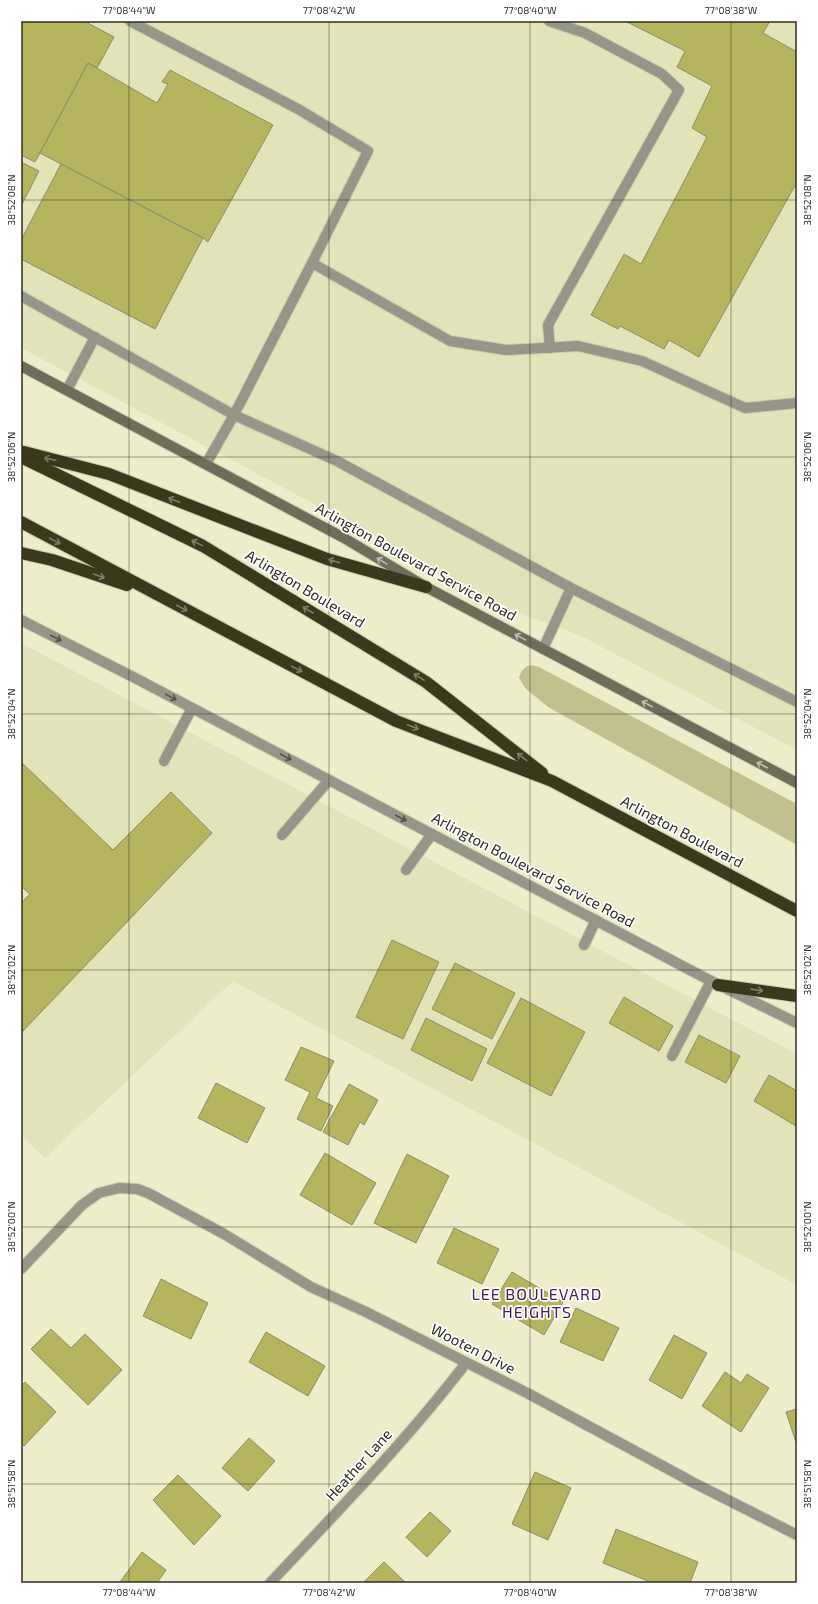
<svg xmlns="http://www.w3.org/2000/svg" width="818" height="1604" viewBox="0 0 818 1604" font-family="'Exo 2',sans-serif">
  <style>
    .built { fill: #e3e3b9 }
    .green { fill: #c1c08e }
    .building { fill: #b6b45f; stroke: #8c8c6c }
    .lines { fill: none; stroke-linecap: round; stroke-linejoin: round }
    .lane-casing { stroke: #cbcbab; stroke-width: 12 }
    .street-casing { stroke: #cbcbab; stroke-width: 12 }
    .secondary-casing { stroke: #cbcbab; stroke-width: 12 }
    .highway-casing { stroke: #cbcbab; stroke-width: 14 }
    .lane { stroke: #959687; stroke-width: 10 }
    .street { stroke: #959687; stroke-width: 10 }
    .secondary { stroke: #6d6d59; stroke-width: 10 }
    .highway { stroke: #3a391c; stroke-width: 12 }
    .oneway { stroke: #7f7e6b }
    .oneway2 { stroke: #bdbdb4 }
    .oneway3 { stroke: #525244 }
    .ticks { fill: none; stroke: #2e2e20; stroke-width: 1; stroke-opacity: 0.45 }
    .labels { text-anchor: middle; stroke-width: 3.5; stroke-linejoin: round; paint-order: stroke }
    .street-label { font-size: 15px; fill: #2e2e20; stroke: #fff }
    .neighbourhood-label { font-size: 16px; letter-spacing: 1px; fill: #482055; stroke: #fff }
    .neatline { fill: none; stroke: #2e2e20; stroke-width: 1.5 }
    .ticks-label { font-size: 10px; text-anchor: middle; fill: #2e2e20 }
  </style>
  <rect width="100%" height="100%" fill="#ededca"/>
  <g class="built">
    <polygon points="21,21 797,21 797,750 581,636 519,613 21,348"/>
    <polygon points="21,643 797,1054 797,1285 233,981 45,1158 21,1136"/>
  </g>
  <path class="green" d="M531,665L539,667L797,804V845L548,707L526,689L519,678C521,671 523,667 531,665Z"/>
  <g class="building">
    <polygon points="21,21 84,21 114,37 97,68 88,63 35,162 21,155"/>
    <polygon points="625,21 770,21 763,33 797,52 797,182 699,357 669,340 664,349 620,326 618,329 591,315 624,254 641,264 707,137 692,128 712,86 677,67 685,51"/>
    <polygon points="88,63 157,103 168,84 162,82 170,70 273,125 208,242 203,238 40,153"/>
    <polygon points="21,162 39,171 21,206"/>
    <polygon points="61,164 203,238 155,329 21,259 21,240"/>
    <polygon points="21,762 113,850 171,792 212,833 21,1033 21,903 30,894 21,886"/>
    <polygon points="392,940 439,962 403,1039 356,1017"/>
    <polygon points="455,963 515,993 492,1039 432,1009"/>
    <polygon points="624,997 673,1026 659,1051 609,1023"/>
    <polygon points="521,998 585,1032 551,1096 487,1063"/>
    <polygon points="426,1018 487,1049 472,1081 411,1050"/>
    <polygon points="699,1035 740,1056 726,1083 685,1062"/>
    <polygon points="301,1047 334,1061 316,1098 333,1106 321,1131 297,1119 310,1092 285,1080"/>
    <polygon points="769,1075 797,1091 796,1126 754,1101"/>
    <polygon points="216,1083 265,1108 247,1143 198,1118"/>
    <polygon points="349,1084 378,1100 364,1125 360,1122 348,1145 323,1132"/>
    <polygon points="325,1153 376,1183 352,1225 300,1195"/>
    <polygon points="407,1154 449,1176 416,1243 374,1223"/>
    <polygon points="454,1228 499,1249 482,1284 437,1263"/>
    <polygon points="512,1272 563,1302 544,1335 492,1304"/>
    <polygon points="161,1279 208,1303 191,1339 143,1316"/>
    <polygon points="576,1308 619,1328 603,1361 560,1342"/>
    <polygon points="51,1329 71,1348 85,1334 122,1370 88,1405 31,1349"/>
    <polygon points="266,1332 325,1366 308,1396 249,1362"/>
    <polygon points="674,1335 707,1353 682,1399 649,1380"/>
    <polygon points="725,1372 741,1383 747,1374 769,1388 741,1432 702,1406"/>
    <polygon points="25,1382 56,1412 24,1446 21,1443 21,1386"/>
    <polygon points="797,1409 797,1445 786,1412"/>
    <polygon points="249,1438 275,1461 248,1491 222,1468"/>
    <polygon points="535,1472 571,1488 548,1540 512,1524"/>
    <polygon points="178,1475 221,1516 194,1545 153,1500"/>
    <polygon points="430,1512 451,1531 427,1557 406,1537"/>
    <polygon points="616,1529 698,1562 690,1583 653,1583 603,1563"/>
    <polygon points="142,1552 166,1570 157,1583 121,1583 120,1582"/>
    <polygon points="384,1562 406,1583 363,1583"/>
  </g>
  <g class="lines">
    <defs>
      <g id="lane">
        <polyline points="130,21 298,109 368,151 312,263 450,341 506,350 578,346 642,361 745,408 797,403"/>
        <polyline points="549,21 585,33 662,74 679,90 548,325 550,348"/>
        <polyline points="21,296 234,415 337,461 571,588 797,702"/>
        <polyline points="67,390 95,337"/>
        <polyline points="206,464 234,415 312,263"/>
        <polyline points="543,649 571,588"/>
        <polyline points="164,761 192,708"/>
        <polyline points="282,835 329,780"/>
        <polyline points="406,870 432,834"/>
        <polyline points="584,945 596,920"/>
        <polyline points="672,1056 711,981"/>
      </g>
      <g id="street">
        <polyline points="21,620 137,679 711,981 797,1023"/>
        <polyline points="21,1269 82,1205 99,1193 119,1188 137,1189 148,1193 224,1234 311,1287 366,1312 529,1394 696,1484 797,1535"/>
        <path d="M270,1583C338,1511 406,1441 466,1363"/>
      </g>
      <polyline id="secondary" points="21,366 344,538 426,587 797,783"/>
      <g id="highway">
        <polyline points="24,452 109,474 327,559 426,587"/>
        <polyline points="21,457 203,546 426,682 542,773"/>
        <polyline points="21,522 396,721 552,781 797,911"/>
        <polyline points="21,553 52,560 127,585"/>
        <polyline points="718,985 797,996"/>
      </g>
    </defs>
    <use href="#lane" class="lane-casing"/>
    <use href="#street" class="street-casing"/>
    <use href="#secondary" class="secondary-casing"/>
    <use href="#highway" class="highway-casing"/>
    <use href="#lane" class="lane"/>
    <use href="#street" class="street"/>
    <use href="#secondary" class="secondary"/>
    <use href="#highway" class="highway"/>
  </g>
  <defs><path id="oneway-shaft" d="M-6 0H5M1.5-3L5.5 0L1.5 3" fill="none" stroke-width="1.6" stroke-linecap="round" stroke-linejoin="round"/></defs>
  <g class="oneway">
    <use href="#oneway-shaft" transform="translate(50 459) rotate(-166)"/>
    <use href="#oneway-shaft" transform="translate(174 500) rotate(-159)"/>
    <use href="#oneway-shaft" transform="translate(55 541) rotate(28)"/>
    <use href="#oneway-shaft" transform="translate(197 543) rotate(-154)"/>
    <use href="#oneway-shaft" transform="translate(334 561) rotate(-164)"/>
    <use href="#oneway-shaft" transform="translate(99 576) rotate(19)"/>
    <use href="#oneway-shaft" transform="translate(182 608) rotate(28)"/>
    <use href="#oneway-shaft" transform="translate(308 610) rotate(-149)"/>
    <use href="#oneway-shaft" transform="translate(297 669) rotate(28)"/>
    <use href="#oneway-shaft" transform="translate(419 677) rotate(-149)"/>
    <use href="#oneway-shaft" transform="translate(413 727) rotate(21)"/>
    <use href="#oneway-shaft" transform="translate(522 757) rotate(-142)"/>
    <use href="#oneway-shaft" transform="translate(757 990) rotate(8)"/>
  </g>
  <g class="oneway2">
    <use href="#oneway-shaft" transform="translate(382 561) rotate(-149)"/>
    <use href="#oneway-shaft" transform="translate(520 637) rotate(-152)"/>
    <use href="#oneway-shaft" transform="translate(647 704) rotate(-152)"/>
    <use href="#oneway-shaft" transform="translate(762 765) rotate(-152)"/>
  </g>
  <g class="oneway3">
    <use href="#oneway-shaft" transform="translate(56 638) rotate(27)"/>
    <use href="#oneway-shaft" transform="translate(171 697) rotate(28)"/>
    <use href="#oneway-shaft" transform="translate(286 757) rotate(28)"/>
    <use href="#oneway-shaft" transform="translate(401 818) rotate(28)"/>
  </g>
  <path class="ticks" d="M129,21V1583M329,21V1583M530,21V1583M731,21V1583M21,200H797M21,457H797M21,714H797M21,970H797M21,1227H797M21,1484H797"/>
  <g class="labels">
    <g class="street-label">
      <text transform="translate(416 562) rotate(29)" y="5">Arlington Boulevard Service Road</text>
      <text transform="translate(305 589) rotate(31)" y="5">Arlington Boulevard</text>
      <text transform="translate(682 832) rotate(28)" y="5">Arlington Boulevard</text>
      <text transform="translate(533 870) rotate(28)" y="5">Arlington Boulevard Service Road</text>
      <text transform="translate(473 1349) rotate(27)" y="5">Wooten Drive</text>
      <text transform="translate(359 1465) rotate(-48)" y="5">Heather Lane</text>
    </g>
    <g class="neighbourhood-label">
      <text x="537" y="1300">LEE BOULEVARD<tspan x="537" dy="18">HEIGHTS</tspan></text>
    </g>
  </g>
  <rect width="818" height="1604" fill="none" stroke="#ffffff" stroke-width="44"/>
  <rect x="22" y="22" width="774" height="1560" class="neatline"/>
  <g class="ticks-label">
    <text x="129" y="14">77°08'44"W</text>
    <text x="329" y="14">77°08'42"W</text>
    <text x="530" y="14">77°08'40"W</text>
    <text x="731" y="14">77°08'38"W</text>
    <text transform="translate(11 200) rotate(-90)" y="4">38°52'08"N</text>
    <text transform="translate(807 200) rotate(-90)" y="4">38°52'08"N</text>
    <text transform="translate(11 457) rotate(-90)" y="4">38°52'06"N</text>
    <text transform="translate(807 457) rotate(-90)" y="4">38°52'06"N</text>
    <text transform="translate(11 714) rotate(-90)" y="4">38°52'04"N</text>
    <text transform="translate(807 714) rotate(-90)" y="4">38°52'04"N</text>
    <text transform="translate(11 970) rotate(-90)" y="4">38°52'02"N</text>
    <text transform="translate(807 970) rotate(-90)" y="4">38°52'02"N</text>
    <text transform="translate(11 1227) rotate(-90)" y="4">38°52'00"N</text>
    <text transform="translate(807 1227) rotate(-90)" y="4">38°52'00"N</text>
    <text transform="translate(11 1484) rotate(-90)" y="4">38°51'58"N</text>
    <text transform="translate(807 1484) rotate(-90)" y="4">38°51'58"N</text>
    <text x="129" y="1596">77°08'44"W</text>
    <text x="329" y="1596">77°08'42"W</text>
    <text x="530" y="1596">77°08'40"W</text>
    <text x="731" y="1596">77°08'38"W</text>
  </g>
</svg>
